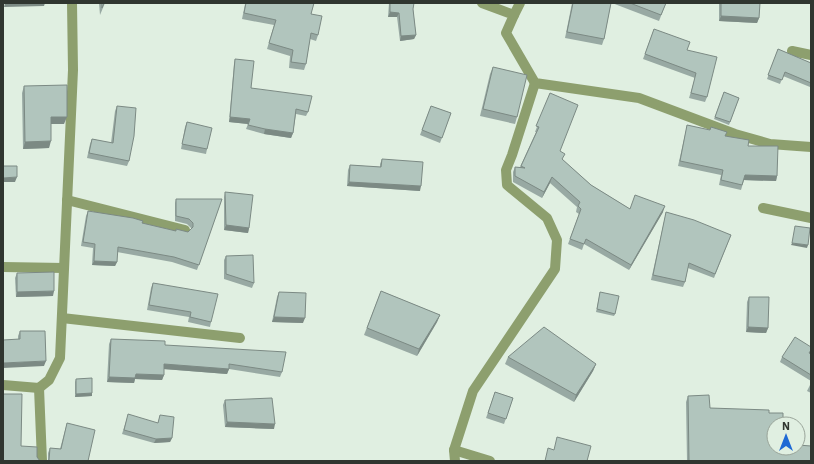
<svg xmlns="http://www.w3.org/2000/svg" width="814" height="464" viewBox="0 0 814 464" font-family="'IBM Plex Sans',sans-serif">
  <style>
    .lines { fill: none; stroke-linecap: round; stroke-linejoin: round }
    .street { stroke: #8d9f6e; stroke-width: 10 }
    .wall { fill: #98a9a3 }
    .shaded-wall { fill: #7c8a84 }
    .building { fill: #b1c5bd; stroke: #7c8a84 }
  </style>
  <rect width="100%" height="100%" fill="#e0efe1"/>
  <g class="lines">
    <g class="street">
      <polyline points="482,3 514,15 506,33 535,83 639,98 735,134 770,144 811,147"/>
      <polyline points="514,15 520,3"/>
      <polyline points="792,51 811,55"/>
      <polyline points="67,200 185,230"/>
      <polyline points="763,208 811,218"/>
      <polyline points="3,267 64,268"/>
      <polyline points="62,318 240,338"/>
      <polyline points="3,385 39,388 49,380 60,358 73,70 72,3"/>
      <polyline points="39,388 42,461"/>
      <polyline points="454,450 490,461"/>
      <polyline points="455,461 454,450 473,391 555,269 557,240 547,218 507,185 506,170 512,155 535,83"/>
    </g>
  </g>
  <g class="wall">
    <polygon points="99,3 105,3 100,15"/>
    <polygon points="234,3 314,3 311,14 318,35 316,41 310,39 306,64 304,70 289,68 290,56 267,49 274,25 242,19 245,4"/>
    <polygon points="389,3 414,3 413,9 416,35 414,39 400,41 397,17 388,17"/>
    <polygon points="572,3 611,3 604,39 602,45 565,38"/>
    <polygon points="612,3 666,3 659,21"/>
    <polygon points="719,3 760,3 759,18 757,23 719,21"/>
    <polygon points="654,29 687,50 707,97 705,102 689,98 695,78 643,59"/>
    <polygon points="778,49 811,63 811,86 810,87 783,76 780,84 767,79"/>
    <polygon points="235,59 251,88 308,112 306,116 296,114 293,133 291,138 264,134 246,129 248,124 229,122 234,64"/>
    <polygon points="493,67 517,117 515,124 480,116 490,74"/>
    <polygon points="24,86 64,124 51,124 49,148 23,149 22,93"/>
    <polygon points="724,92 739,98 729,125 714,119"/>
    <polygon points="550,93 560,151 563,160 591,185 630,209 663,212 629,270 584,244 582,250 568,244 579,214 576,212 577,207 550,183 542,198 513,182 513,172 515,167 520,167 536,132 535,132"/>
    <polygon points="117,106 129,161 127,166 87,158 90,144 92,139 111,143 115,111"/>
    <polygon points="431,106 451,113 440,143 420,135"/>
    <polygon points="187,122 207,149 206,154 181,149 185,127"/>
    <polygon points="687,125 725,136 748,146 777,176 776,181 744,180 741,190 719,185 721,175 678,166 686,130"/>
    <polygon points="382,159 420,191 347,186 348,170 350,165 380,167 380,164"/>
    <polygon points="225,192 249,228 248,233 224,230 224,197"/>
    <polygon points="176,199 222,199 197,270 172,262 117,252 117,262 115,266 92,265 93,248 81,246 86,216 88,211 142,223 176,231 176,229 188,232 191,229 191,228 187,224 175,221 175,203"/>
    <polygon points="666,212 731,235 714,278 688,268 685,282 683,287 651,280 665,217"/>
    <polygon points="226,256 254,283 252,288 224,279 224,260"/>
    <polygon points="17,273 53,296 16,297 15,278"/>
    <polygon points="153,283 211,322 210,327 188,322 189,317 147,310 151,288"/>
    <polygon points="381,291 440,315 437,322 417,356 364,335"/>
    <polygon points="279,292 303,323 272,322 277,297"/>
    <polygon points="600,292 615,314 614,316 596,312"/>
    <polygon points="749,297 768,328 766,333 746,332 747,302"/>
    <polygon points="20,331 44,366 18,339 18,336"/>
    <polygon points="111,339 165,345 282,372 280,377 229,369 227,374 164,369 164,375 162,380 135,379 134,383 107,382 109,344"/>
    <polygon points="811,347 811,352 810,354 811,354 811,381 780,362 782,357"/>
    <polygon points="508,357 596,364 593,371 574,402 505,364"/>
    <polygon points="76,379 92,393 92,396 75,397 75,382"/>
    <polygon points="811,383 811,393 807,391"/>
    <polygon points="495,392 513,398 504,424 486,418"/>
    <polygon points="688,396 710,408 769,413 774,448 811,461 687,461 686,402"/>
    <polygon points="225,400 274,429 225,427 223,405"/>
    <polygon points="160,415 172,438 170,442 154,443 122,434 127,418 158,423"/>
    <polygon points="67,423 88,461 48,460 48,453 50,448 60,449"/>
  </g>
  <g class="shaded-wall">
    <polygon points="5,3 45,3 44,6 4,7"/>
    <polygon points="390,12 399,13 397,17 388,17"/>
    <polygon points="721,16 759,18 757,23 719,21"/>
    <polygon points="416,35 414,39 400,41 401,36"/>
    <polygon points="51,117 67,117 64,124 48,124"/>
    <polygon points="230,117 250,119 248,124 229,122"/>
    <polygon points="265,129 293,133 291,138 264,134"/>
    <polygon points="51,141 49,148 23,149 25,142"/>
    <polygon points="745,175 777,176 776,181 743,180"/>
    <polygon points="17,177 15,182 3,182 3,178"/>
    <polygon points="552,177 550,183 542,198 544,192"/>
    <polygon points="349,182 421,186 420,191 347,186"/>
    <polygon points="665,206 663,212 629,270 631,265"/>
    <polygon points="226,225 249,228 248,233 224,230"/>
    <polygon points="792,243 808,245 807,248 791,245"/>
    <polygon points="94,261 117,262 115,266 92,265"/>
    <polygon points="54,291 53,296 16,297 17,292"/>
    <polygon points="440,315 437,322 417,356 419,349"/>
    <polygon points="274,317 305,318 303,323 272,322"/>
    <polygon points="748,327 768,328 766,333 746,332"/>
    <polygon points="46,361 44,366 3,368 3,363"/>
    <polygon points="164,364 229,369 227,374 163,369"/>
    <polygon points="596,364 593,371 574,402 576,395"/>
    <polygon points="136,374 164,375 162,380 135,379 134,383 107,382 109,377"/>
    <polygon points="92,393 92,396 75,397 76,394"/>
    <polygon points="227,422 275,424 274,429 225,427"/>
    <polygon points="172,438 170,442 154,443 156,439"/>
  </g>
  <g class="building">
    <polygon points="102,3 104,3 102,8"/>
    <polygon points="246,3 314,3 311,14 322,16 318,35 311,33 306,64 291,62 293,50 269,43 276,20 244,13"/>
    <polygon points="390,3 414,3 413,9 416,35 401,36 399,13 390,12"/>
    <polygon points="573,3 611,3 604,39 567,32"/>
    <polygon points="630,3 666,3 661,15"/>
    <polygon points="721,3 760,3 759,18 721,16"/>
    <polygon points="654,29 690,42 687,50 717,57 707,97 691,93 696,73 645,54"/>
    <polygon points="778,49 811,63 811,83 785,72 782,80 768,75"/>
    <polygon points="235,59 254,61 251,88 312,96 308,112 296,109 293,133 265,129 248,125 250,119 230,117"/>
    <polygon points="493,67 527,75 517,117 483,109"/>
    <polygon points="67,85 67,117 51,117 51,141 25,142 24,86"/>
    <polygon points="724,92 739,98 730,122 715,117"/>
    <polygon points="550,93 578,105 560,151 565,154 562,159 591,185 630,209 635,195 665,206 631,265 586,239 584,244 570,239 581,209 578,206 580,202 552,177 544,192 515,176 515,167 525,168 521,166 539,127 536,126"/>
    <polygon points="117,106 136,108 134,136 129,161 89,153 92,139 113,143"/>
    <polygon points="431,106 451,113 442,138 422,130"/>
    <polygon points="187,122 212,128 207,149 182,144"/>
    <polygon points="687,125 710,130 711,127 727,132 725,136 749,140 748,146 778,146 777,176 745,175 742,185 721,180 723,170 680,161"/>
    <polygon points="382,159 423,162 421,186 349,182 350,165 381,167"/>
    <polygon points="3,166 17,166 17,177 3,178"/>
    <polygon points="225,192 253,195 249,228 226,225"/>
    <polygon points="176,199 222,199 199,265 174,257 118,247 117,262 94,261 95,244 83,242 88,211 133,218 143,221 142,223 176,231 176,229 188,232 193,227 193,223 189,219 176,216"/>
    <polygon points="666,212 694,220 731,235 715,274 689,263 685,282 653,275"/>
    <polygon points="795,226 810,228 808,245 792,243"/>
    <polygon points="253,255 254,283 226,274 226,256"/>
    <polygon points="54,272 54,291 17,292 17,273"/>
    <polygon points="153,283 218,294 211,322 190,317 191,312 149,305"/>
    <polygon points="381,291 440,315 419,349 367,328"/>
    <polygon points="279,292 306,293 305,318 274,317"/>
    <polygon points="600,292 619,296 615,314 597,309"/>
    <polygon points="749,297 769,297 768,328 748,327"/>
    <polygon points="544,327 596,364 576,395 508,357"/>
    <polygon points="20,331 45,331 46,361 3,363 3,340 20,339"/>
    <polygon points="795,337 811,347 811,350 809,353 811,354 811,375 782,357"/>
    <polygon points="111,339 165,341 165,345 286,352 282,372 229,364 229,369 164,364 164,375 136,374 135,378 109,377"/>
    <polygon points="92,378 92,393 76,394 76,379"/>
    <polygon points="495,392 513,398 506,419 488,413"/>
    <polygon points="3,394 22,394 21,446 37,447 37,457 40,461 3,461"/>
    <polygon points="709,395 710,408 769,410 769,413 783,413 783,424 774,424 774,448 798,448 798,445 811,446 811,461 689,461 688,396"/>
    <polygon points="272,398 275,424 227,422 225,400"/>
    <polygon points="128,414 158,423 160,415 174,417 172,438 156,439 124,430"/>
    <polygon points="67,423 95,430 88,461 47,461 49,460 50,448 61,449"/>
    <polygon points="557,437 591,446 587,461 545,461 548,448 554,450"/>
  </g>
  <rect width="814" height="464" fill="none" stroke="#303630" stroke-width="8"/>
  <g transform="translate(786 436)"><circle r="19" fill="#e0efe1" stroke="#9aa59a"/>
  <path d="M0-3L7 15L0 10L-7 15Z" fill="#1e69d4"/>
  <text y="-6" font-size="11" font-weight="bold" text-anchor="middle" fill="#303630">N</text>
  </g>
</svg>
